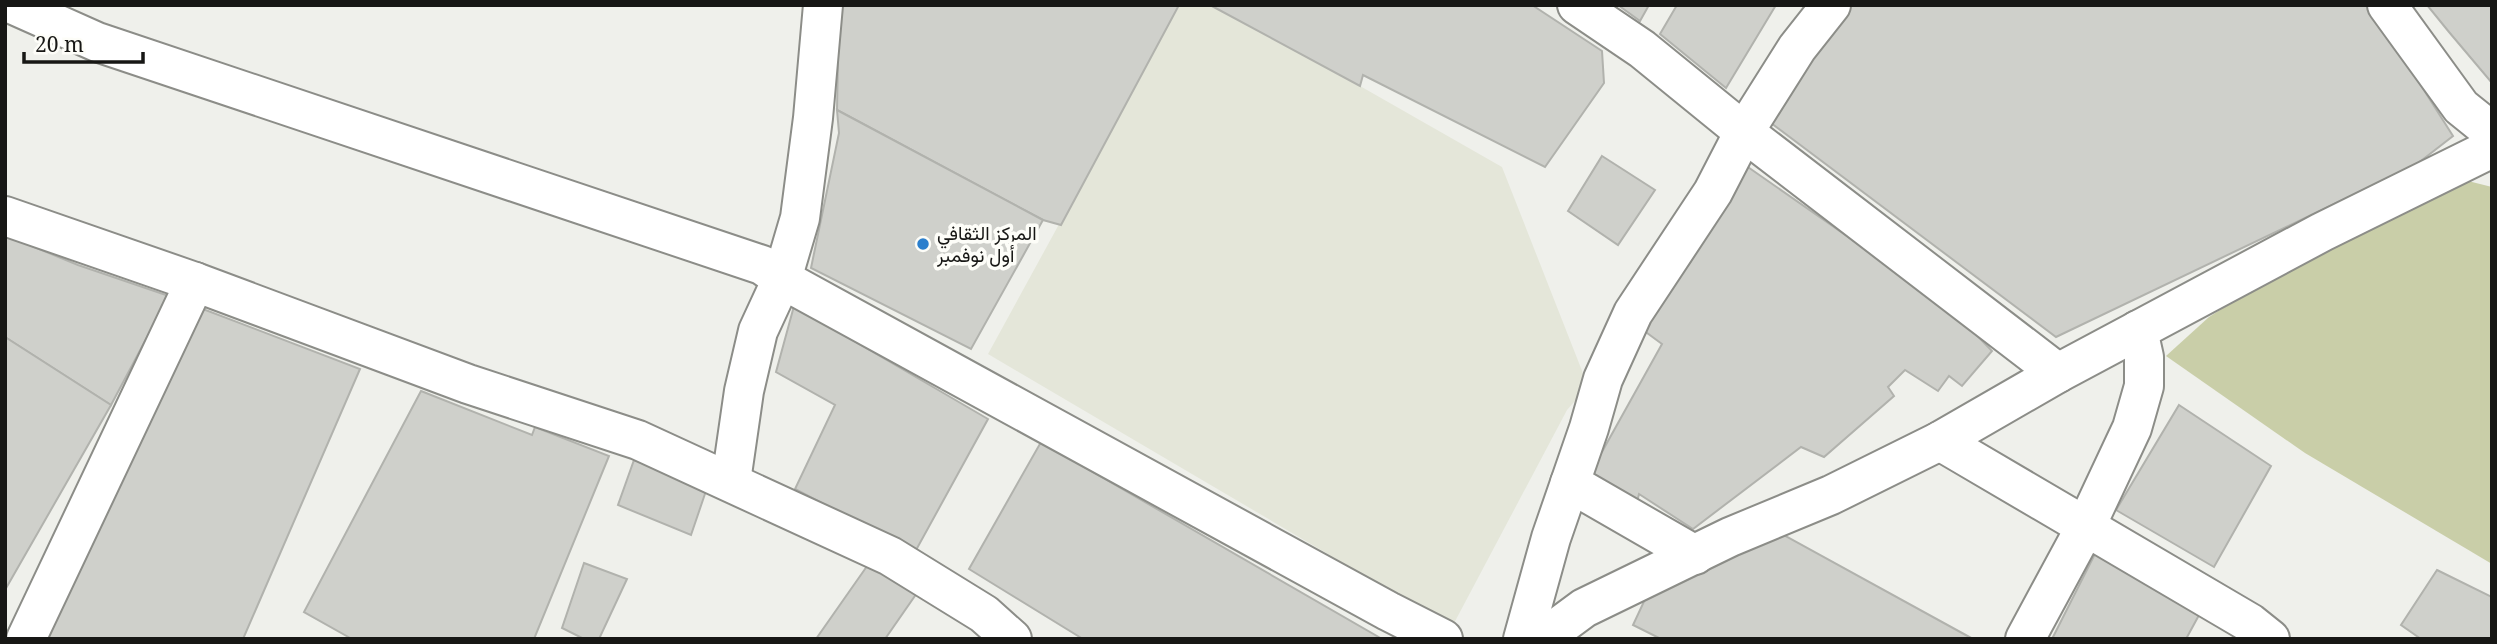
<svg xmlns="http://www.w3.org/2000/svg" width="2497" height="644" viewBox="0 0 2497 644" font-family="'Noto Serif',Vazirmatn,serif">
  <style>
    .built { fill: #e4e6d9 }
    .green { fill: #c9cea8 }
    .building { fill: #cfd0cb; stroke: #b1b2ad; stroke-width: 2 }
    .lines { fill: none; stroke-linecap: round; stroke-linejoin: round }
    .minor-casing { stroke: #8c8d88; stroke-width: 42 }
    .minor { stroke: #fff; stroke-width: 38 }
    .poi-dot { fill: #2b7fcd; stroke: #fdfdf8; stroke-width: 2.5 }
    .labels { text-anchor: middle; stroke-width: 7; stroke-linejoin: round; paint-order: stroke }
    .poi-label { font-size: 19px; fill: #171715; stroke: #fdfdf8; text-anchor: start }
  </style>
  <rect width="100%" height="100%" fill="#eff0eb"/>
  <polygon class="built" points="1179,5 1210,5 1360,86 1502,167 1588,386 1567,410 1452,627 988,354"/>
  <polygon class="green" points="2468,181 2492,187 2492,564 2305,453 2166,356 2209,317 2273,276 2442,186"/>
  <g class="building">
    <polygon points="839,5 1179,5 1061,225 1043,220 837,110"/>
    <polygon points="1210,5 1532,5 1602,51 1604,83 1545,167 1363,75 1360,86"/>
    <polygon points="1618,5 1649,5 1640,21"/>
    <polygon points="1677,5 1776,5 1726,88 1660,34"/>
    <polygon points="1848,5 2370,5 2453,136 2395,181 2378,183 2056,337 1767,120"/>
    <polygon points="2427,5 2492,5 2492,83 2449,32"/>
    <polygon points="837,110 1043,220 971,349 811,268 839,133"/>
    <polygon points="1602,156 1655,190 1618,245 1568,211"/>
    <polygon points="1745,165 1923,289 1967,325 1992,351 1962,386 1949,376 1938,391 1905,370 1888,387 1894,396 1824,457 1801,447 1693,529 1639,494 1636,506 1588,477 1662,344 1639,327 1690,263"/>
    <polygon points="5,235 78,265 169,296 111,405 5,337"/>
    <polygon points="195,306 360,369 243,639 19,639"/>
    <polygon points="794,306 988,419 915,552 795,489 835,405 776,372"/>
    <polygon points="5,337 111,405 5,590"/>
    <polygon points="421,391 532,435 535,427 609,456 534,639 352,639 304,612"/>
    <polygon points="2179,405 2271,466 2214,567 2116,510"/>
    <polygon points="1041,442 1382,639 1083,639 969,569"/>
    <polygon points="634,460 708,485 691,535 618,505"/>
    <polygon points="1771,528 1973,639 1661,639 1633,625 1654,580"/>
    <polygon points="2102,540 2205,604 2186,639 2052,639"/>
    <polygon points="872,559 919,590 885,639 816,639"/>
    <polygon points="584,563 627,579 599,639 584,639 562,628"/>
    <polygon points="2437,570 2492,597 2492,639 2421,639 2401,625"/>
  </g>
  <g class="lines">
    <defs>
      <g id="minor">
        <polyline points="14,5 97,42 762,265 782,279 1388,611 1443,639"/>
        <polyline points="1577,5 1642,49 1744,132 2058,373"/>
        <polyline points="2387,5 2461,107 2492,132"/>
        <polyline points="5,216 195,282 468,384 638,440 890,556 984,614 1012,639"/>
        <polyline points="1940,441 2250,623 2270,639"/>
        <polyline points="731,481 744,391 758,331 782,279 800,218 813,118 823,5"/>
        <polyline points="1570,483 1695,555"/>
        <polyline points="26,639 195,282"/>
        <polyline points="1523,639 1551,538 1589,428 1603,379 1633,313 1713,192 1744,132 1797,48 1831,5"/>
        <polyline points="1542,639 1584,608 1730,537 1831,495 1940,441 2058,373 2322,232 2492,148"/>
        <polyline points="2025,639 2086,526 2132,428 2144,386 2144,357 2138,330"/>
      </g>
    </defs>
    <use href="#minor" class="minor-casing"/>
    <use href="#minor" class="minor"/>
  </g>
  <circle class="poi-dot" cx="923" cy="244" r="7"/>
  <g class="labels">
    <g class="poi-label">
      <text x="937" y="240">المركز الثقافي<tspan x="937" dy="22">أول نوفمبر</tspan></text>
    </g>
  </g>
  <rect width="2497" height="644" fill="none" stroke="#171715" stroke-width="14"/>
  <path d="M24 52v10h119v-10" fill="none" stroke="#171715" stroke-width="3.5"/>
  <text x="35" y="52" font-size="21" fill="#171715" stroke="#fdfdf8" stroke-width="5" paint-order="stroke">20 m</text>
</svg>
